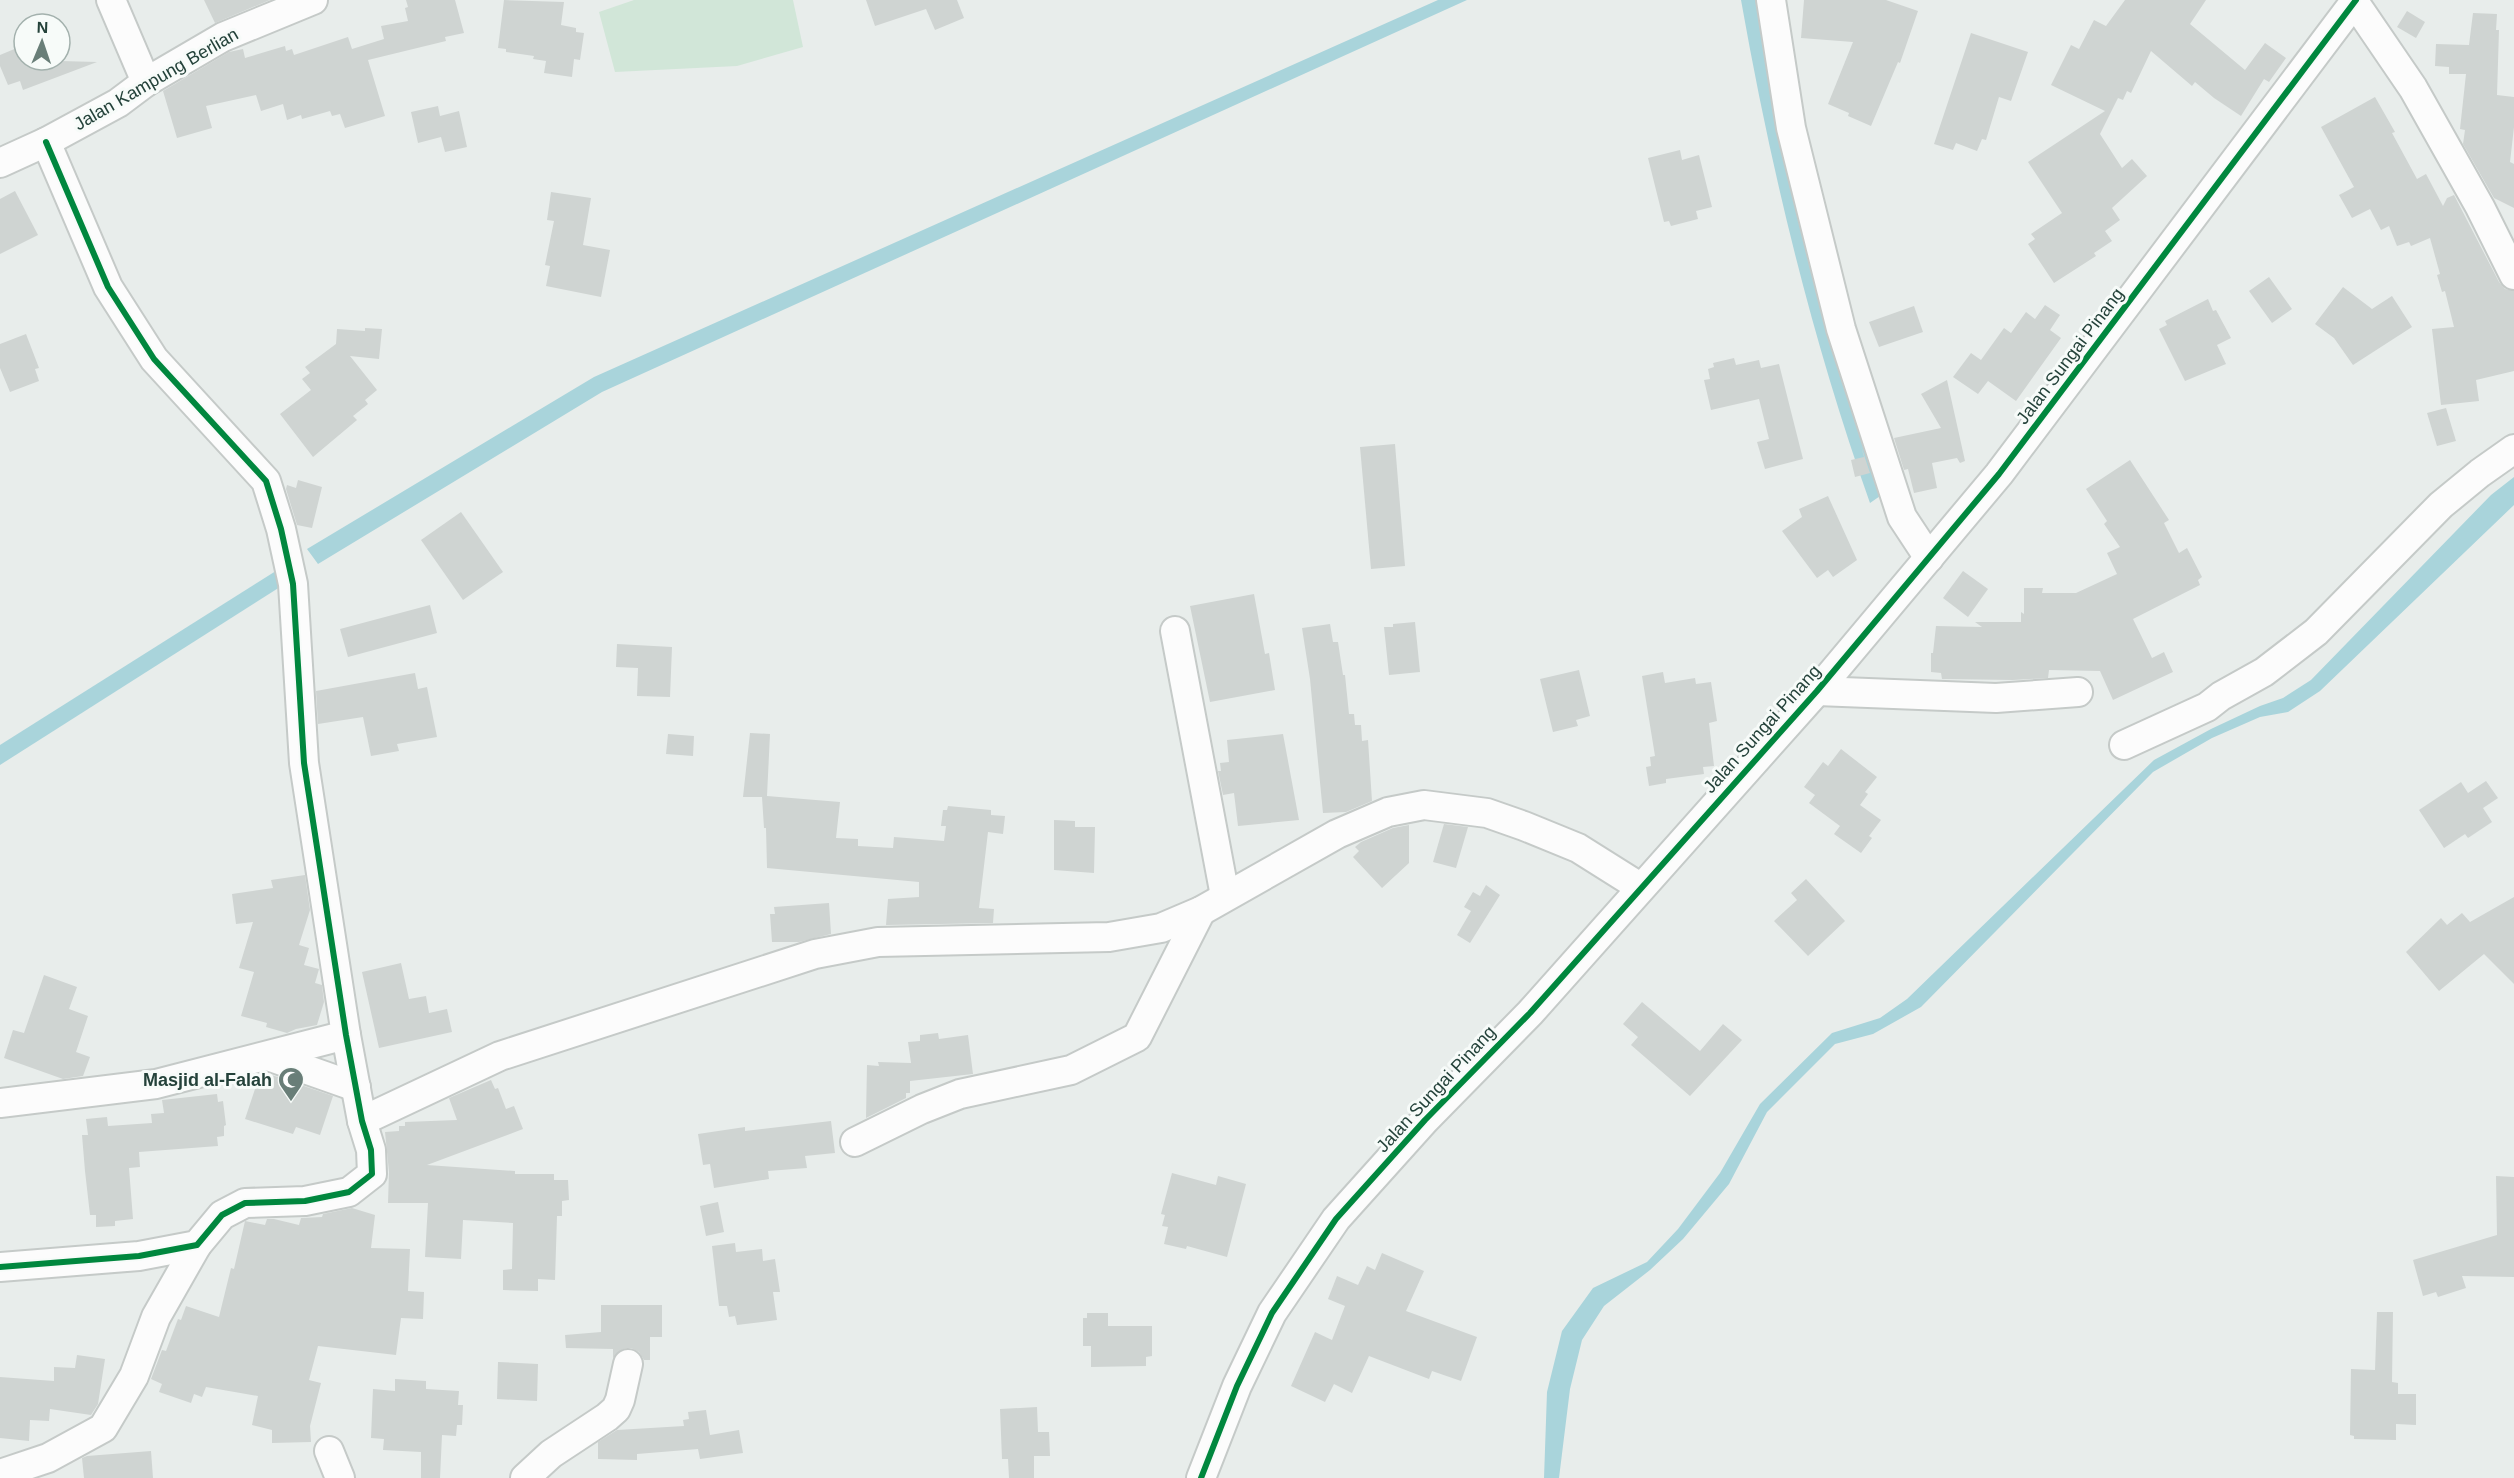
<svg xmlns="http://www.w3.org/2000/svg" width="2514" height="1478" viewBox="0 0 2514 1478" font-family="Arial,sans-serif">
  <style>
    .green { fill: #d1e6d8 }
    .water { fill: #a9d4db }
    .building { fill: #cfd4d2 }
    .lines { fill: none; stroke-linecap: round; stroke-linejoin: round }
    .minor-casing { stroke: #c5cac8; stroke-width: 32 }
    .minor { stroke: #fcfcfc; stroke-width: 28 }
    .cycleway-casing { stroke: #f7fbf9; stroke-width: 10 }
    .cycleway { stroke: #00873e; stroke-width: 6 }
    .labels { text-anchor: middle; stroke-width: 6; stroke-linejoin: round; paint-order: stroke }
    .street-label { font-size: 18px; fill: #24423a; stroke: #f7fbf9 }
    .poi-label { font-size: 18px; font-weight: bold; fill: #24423a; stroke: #f7fbf9; text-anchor: end }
  </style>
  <rect width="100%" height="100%" fill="#e8edeb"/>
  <polygon class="green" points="634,0 793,0 803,47 737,66 615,72 599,12"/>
  <g class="water">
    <polygon points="1438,0 1467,0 602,392 318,564 307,549 594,377"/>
    <path d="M1741,0H1756L1772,98L1883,494L1870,503C1812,340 1771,170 1741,0Z"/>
    <polygon points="2514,477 2514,505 2320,691 2288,712 2260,717 2212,738 2153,772 1921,1007 1873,1034 1835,1044 1767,1112 1729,1184 1683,1239 1650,1270 1604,1306 1582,1340 1570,1389 1559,1478 1544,1478 1547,1392 1562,1331 1593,1288 1647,1262 1678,1229 1720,1173 1760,1104 1832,1033 1880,1018 1907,999 2154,760 2211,729 2260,706 2283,698 2311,680 2491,495"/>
    <polygon points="279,569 280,587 0,765 0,745"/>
  </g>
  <g class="building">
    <polygon points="204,0 270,0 215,23"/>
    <polygon points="406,0 455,0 464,33 445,37 446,41 368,60 385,116 345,128 340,114 332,116 330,111 302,119 301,115 287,120 283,104 261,111 256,95 206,106 212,128 177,138 163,91 229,52 243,49 245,58 285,46 286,51 292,49 294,55 348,37 352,49 384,39 381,26 408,21 405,8 408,7"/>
    <polygon points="504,0 564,2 561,25 576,28 576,32 584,33 580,60 574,59 572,77 544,73 546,61 533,59 534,56 506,52 506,49 498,48"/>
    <polygon points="866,0 957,0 964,18 935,30 926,9 875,26"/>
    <polygon points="1804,0 1886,0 1918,11 1900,63 1898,62 1871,126 1848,116 1849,113 1828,104 1853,42 1801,38"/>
    <polygon points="2125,0 2206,0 2190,24 2245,70 2265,43 2286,58 2269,82 2264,79 2241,116 2214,98 2195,82 2192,86 2151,51 2131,93 2127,91 2123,100 2118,98 2100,134 2122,168 2132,159 2147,176 2112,208 2120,220 2105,231 2112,241 2094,253 2096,256 2054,283 2028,244 2035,239 2031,234 2062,213 2028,162 2105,111 2051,85 2071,45 2079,49 2094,20 2106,26"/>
    <polygon points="2407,11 2425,22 2416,38 2397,27"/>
    <polygon points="2473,13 2497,14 2496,30 2499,30 2497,95 2514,97 2514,127 2510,162 2514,164 2514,208 2494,198 2463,144 2465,130 2460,129 2466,74 2449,74 2449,67 2435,66 2436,44 2469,45"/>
    <polygon points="1971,33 2028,52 2011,101 1999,97 1986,140 1982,139 1977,151 1956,143 1953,150 1934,144"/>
    <polygon points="24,45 24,60 97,62 23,90 20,81 8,85 0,66 0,55"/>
    <polygon points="2375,97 2395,132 2392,133 2417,179 2426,174 2443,206 2447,198 2454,195 2499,282 2505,289 2514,291 2514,371 2476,380 2479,401 2441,405 2432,329 2454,327 2445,291 2442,292 2437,275 2440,274 2430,238 2411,246 2409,242 2397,246 2389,226 2381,230 2370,209 2352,218 2339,195 2354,187 2321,127"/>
    <polygon points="438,106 440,116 459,111 467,147 445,152 441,137 418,143 411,112"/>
    <polygon points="1680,150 1682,160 1699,155 1712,207 1696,211 1698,219 1671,226 1669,221 1664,222 1648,158"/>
    <polygon points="15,191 38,235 0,254 0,199"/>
    <polygon points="551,192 591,198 583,245 610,250 601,297 546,286 550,266 545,265 554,221 547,220"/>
    <polygon points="2269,277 2292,309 2272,323 2249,291"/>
    <polygon points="2343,287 2372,309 2392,296 2412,327 2353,365 2334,338 2315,324"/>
    <polygon points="2208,299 2213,311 2216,310 2231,338 2217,345 2226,364 2185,381 2159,329 2167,325 2165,321"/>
    <polygon points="2045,305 2060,315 2050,330 2061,338 2016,401 1988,381 1978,394 1953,377 1971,353 1981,360 2004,328 2011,333 2026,312 2035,319"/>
    <polygon points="1914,306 1923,332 1879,347 1869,322"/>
    <polygon points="365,328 382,329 379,359 350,356 377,390 365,400 368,404 353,416 357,420 313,457 280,414 311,390 302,379 310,373 305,367 336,344 337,329 365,331"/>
    <polygon points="26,334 39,368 35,369 39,381 10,392 0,368 0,344"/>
    <polygon points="1734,358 1736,365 1759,360 1761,368 1779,364 1803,459 1765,469 1757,442 1769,439 1759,399 1711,410 1704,380 1710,379 1708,369 1714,367 1713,363"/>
    <polygon points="1947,380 1965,461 1960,463 1957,458 1932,463 1937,488 1914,493 1908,469 1904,470 1894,438 1941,428 1921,394"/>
    <polygon points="2446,408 2456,441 2437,446 2427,413"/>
    <polygon points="1395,444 1405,566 1371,569 1360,447"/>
    <polygon points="1861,446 1870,473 1855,477 1851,460 1864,457"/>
    <polygon points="2130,460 2169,520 2164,523 2179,553 2187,548 2202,577 2198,580 2200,585 2133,619 2152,658 2164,652 2173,672 2113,700 2100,671 2049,670 2048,678 2013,680 1942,679 1941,673 1931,672 1931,653 1933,653 1936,626 1982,627 1975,622 2021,622 2021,612 2024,614 2024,588 2043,588 2042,593 2076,593 2117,574 2107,553 2120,547 2104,524 2107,521 2086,489"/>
    <polygon points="298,480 322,487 312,528 297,525 286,489 287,485 296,488"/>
    <polygon points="1828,496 1857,560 1833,577 1828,570 1817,578 1782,531 1802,517 1799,509"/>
    <polygon points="461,512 503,572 463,600 421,540"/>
    <polygon points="1963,571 1988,589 1968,617 1943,598"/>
    <polygon points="1254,594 1265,654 1269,653 1275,690 1210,702 1190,606"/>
    <polygon points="430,605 437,633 348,657 340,629"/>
    <polygon points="1415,622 1420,672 1389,675 1384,627 1393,627 1393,624"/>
    <polygon points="1330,624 1333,642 1338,642 1343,675 1345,675 1349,714 1354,714 1355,725 1361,725 1362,741 1368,740 1372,801 1346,812 1323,813 1310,679 1302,628"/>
    <polygon points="617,644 672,647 670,697 637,696 638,668 616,667"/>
    <polygon points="1579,670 1590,716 1576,720 1578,726 1553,732 1540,679"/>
    <polygon points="1663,672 1665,683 1695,678 1696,684 1711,682 1717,721 1709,723 1714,766 1703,767 1704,774 1666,779 1666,783 1649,786 1646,767 1651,766 1650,757 1655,756 1642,676"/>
    <polygon points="415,673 418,689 427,687 437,737 397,744 399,751 371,756 363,717 318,724 316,691"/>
    <polygon points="750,733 770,734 767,796 840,802 836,838 858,839 858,846 893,848 894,837 944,841 946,826 941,826 943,810 947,810 948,806 991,810 991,815 1005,816 1003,834 988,832 979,908 994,909 993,923 886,925 888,899 919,897 919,882 767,868 766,828 764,828 762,797 743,797"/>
    <polygon points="668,734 694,736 693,756 666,754"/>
    <polygon points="1283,734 1299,820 1238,826 1234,793 1223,795 1218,771 1221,771 1220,763 1229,762 1227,740"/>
    <polygon points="1841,749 1877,777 1865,792 1868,794 1860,805 1881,820 1869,836 1872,838 1861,853 1834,834 1840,826 1809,803 1815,795 1804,787 1823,762 1828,766"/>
    <polygon points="2486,781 2498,798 2483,808 2492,822 2468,838 2465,834 2444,848 2419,810 2461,782 2468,793"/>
    <polygon points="1054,820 1075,821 1075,827 1095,827 1094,873 1054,870"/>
    <polygon points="1444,824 1468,827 1456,868 1433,862"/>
    <polygon points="1409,825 1409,863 1382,888 1353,857 1359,851 1355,847 1361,842 1393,828"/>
    <polygon points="305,875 310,910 299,945 309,948 304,965 319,969 315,983 322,985 324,1002 317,1025 296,1029 287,1033 266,1027 267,1023 241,1016 254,972 239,968 253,922 236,924 232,894 273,888 271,880"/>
    <polygon points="1806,879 1845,921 1808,956 1774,921 1797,900 1791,893"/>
    <polygon points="1486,885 1500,895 1470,943 1457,935 1471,911 1464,907 1473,892 1480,896"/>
    <polygon points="2514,897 2514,984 2484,954 2439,991 2406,952 2441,918 2447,925 2462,913 2470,922"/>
    <polygon points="829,903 831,934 799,942 772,942 770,914 775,914 774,907"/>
    <polygon points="401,963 409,999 426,996 429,1013 447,1009 452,1032 379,1048 362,972"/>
    <polygon points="44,975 77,987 69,1009 88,1016 76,1052 90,1057 83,1076 63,1079 4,1058 13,1030 24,1033"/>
    <polygon points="1642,1002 1700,1051 1723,1024 1742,1040 1690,1096 1631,1045 1638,1037 1623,1024"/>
    <polygon points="938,1033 939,1039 968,1035 973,1074 910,1081 910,1093 906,1093 906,1098 866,1118 867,1065 879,1066 878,1062 911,1063 908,1042 920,1041 920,1035"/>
    <polygon points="266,1073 333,1096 320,1135 296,1127 293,1134 245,1119 260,1074"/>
    <polygon points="491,1080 495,1089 498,1088 506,1109 514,1106 523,1129 427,1165 515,1171 515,1174 554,1174 554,1180 568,1180 569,1200 562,1201 562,1216 557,1216 555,1280 538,1279 538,1291 503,1290 503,1270 512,1269 513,1223 463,1220 461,1259 425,1257 428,1203 388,1203 389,1172 385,1132 399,1131 399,1126 405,1126 405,1122 457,1120 449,1098"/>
    <polygon points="217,1094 218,1102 223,1101 226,1125 224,1126 224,1136 217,1137 218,1146 139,1152 140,1167 129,1168 133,1219 115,1221 115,1226 96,1227 96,1215 90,1215 85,1171 82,1135 88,1135 86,1119 107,1117 108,1126 152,1123 151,1114 164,1113 162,1100"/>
    <polygon points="831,1121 835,1153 805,1156 807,1168 768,1171 769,1179 714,1188 710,1164 703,1165 698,1134 745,1127 745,1131"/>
    <polygon points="1172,1173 1216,1185 1218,1176 1246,1184 1227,1257 1187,1246 1186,1249 1164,1244 1168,1227 1162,1226 1165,1215 1161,1214"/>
    <polygon points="2496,1176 2514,1177 2514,1277 2462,1276 2466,1288 2438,1297 2436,1292 2423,1296 2413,1260 2497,1235"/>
    <polygon points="718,1202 724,1232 706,1236 700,1206"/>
    <polygon points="352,1208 375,1215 371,1248 410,1249 408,1291 424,1292 423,1319 401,1318 396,1355 318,1346 309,1380 321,1383 310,1426 311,1442 272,1443 272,1430 252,1425 258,1396 206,1387 202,1397 194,1394 191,1403 159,1392 162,1384 151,1379 162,1350 166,1351 178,1319 181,1320 186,1306 219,1317 231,1268 234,1269 245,1221 265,1225 267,1219 274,1219 299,1225 301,1218 322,1217 323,1214"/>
    <polygon points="735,1243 736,1252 762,1249 763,1261 775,1259 780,1292 773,1292 777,1320 737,1325 735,1316 729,1317 727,1306 719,1306 712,1246"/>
    <polygon points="1382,1253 1424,1271 1406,1311 1477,1337 1461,1381 1432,1371 1429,1379 1369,1356 1352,1393 1334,1384 1325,1402 1291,1386 1315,1332 1332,1340 1345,1306 1328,1299 1337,1276 1358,1285 1367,1266 1375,1270"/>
    <polygon points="601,1305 662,1305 662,1337 650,1337 650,1360 644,1360 639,1352 631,1348 623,1349 613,1358 613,1349 566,1348 565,1335 601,1332"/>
    <polygon points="2377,1312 2393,1312 2392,1382 2398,1383 2398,1394 2416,1394 2416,1425 2396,1424 2396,1440 2354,1439 2354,1436 2350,1435 2351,1369 2375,1370"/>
    <polygon points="1087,1313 1108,1313 1108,1326 1152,1326 1152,1356 1146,1357 1146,1366 1091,1367 1091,1346 1083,1346 1083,1318 1087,1318"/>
    <polygon points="77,1355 105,1359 98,1404 91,1415 50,1409 49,1421 30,1420 29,1441 0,1438 0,1377 54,1381 54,1367 75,1368"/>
    <polygon points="498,1362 538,1364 537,1401 497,1399"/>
    <polygon points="395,1379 426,1381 426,1389 459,1391 458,1405 463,1405 462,1425 457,1425 456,1436 442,1435 440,1478 421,1478 421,1452 383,1450 384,1439 371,1438 373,1389 395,1391"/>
    <polygon points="1037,1407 1038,1432 1049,1432 1050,1456 1034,1456 1034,1478 1009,1478 1008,1459 1002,1459 1000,1409"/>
    <polygon points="706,1410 710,1435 739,1430 743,1453 700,1459 698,1449 637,1454 637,1460 598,1459 598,1442 617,1430 684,1426 683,1420 689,1419 688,1412"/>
    <polygon points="151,1451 153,1478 84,1478 82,1458 87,1456"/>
  </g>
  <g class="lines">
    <defs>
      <g id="minor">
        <polyline points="111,0 146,82"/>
        <polyline points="1771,0 1791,128 1841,329 1902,517 1929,558"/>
        <polyline points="2353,0 2413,88 2480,207 2514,275"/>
        <polyline points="0,163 46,142 118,103 146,82 223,37 313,0"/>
        <polyline points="1175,631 1225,896"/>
        <polyline points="1817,691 1996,698 2078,692"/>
        <polyline points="2124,745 2207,707 2221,696 2264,672 2316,632 2441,505 2480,473 2514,449"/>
        <polyline points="268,1056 356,1087"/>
        <polyline points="0,1103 156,1084 346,1035"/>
        <polyline points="362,1121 500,1056 815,954 878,942 1109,937 1161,928 1201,911 1337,834 1388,812 1424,805 1487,813 1524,826 1578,848 1640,887"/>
        <polyline points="855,1142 922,1109 960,1094 1071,1070 1137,1037 1201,911"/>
        <polyline points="0,1267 139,1256 197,1245 222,1215 245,1203 305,1201 349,1192 372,1174 371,1150 362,1121 346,1035 304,763 293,584 281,529 266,481 154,359 108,287 46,142"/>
        <polyline points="329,1451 340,1478"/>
        <polyline points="0,1474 48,1458 103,1428 134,1376 156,1317 197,1245"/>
        <polyline points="525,1478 551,1454 607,1417 616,1409 620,1400 628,1364"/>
        <polyline points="1201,1478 1237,1386 1272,1313 1336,1219 1425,1120 1530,1013 1817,691 1999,474 2356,0"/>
      </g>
    </defs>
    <use href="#minor" class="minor-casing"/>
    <use href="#minor" class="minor"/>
    <defs>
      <g id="cycleway">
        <polyline points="0,1267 139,1256 197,1245 222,1215 245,1203 305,1201 349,1192 372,1174 371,1150 362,1121 346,1035 304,763 293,584 281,529 266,481 154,359 108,287 46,142"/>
        <polyline points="1201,1478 1237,1386 1272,1313 1336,1219 1425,1120 1530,1013 1817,691 1999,474 2356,0"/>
      </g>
    </defs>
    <use href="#cycleway" class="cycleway-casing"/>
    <use href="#cycleway" class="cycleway"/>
  </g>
  <defs>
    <symbol id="mosque-pin" viewBox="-11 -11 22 30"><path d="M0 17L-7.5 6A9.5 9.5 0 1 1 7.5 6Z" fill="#697e78" stroke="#f7fbf9"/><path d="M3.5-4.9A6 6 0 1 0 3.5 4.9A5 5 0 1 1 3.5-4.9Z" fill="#fff"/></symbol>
  </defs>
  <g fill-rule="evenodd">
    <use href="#mosque-pin" x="276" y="1065" width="30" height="40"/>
  </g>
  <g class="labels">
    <g class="street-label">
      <text transform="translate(156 79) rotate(-30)" y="6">Jalan Kampung Berlian</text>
      <text transform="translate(2070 356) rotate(-53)" y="6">Jalan Sungai Pinang</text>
      <text transform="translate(1762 729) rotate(-48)" y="6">Jalan Sungai Pinang</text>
      <text transform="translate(1436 1089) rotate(-47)" y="6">Jalan Sungai Pinang</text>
    </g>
    <g class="poi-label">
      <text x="272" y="1086">Masjid al-Falah</text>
    </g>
  </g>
  <g transform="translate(42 42) rotate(2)"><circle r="28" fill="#f7fbf9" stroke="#a3b1ad" stroke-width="1.5"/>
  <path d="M0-4.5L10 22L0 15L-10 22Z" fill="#697e78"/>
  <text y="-9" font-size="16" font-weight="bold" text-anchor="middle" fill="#24423a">N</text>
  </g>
</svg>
